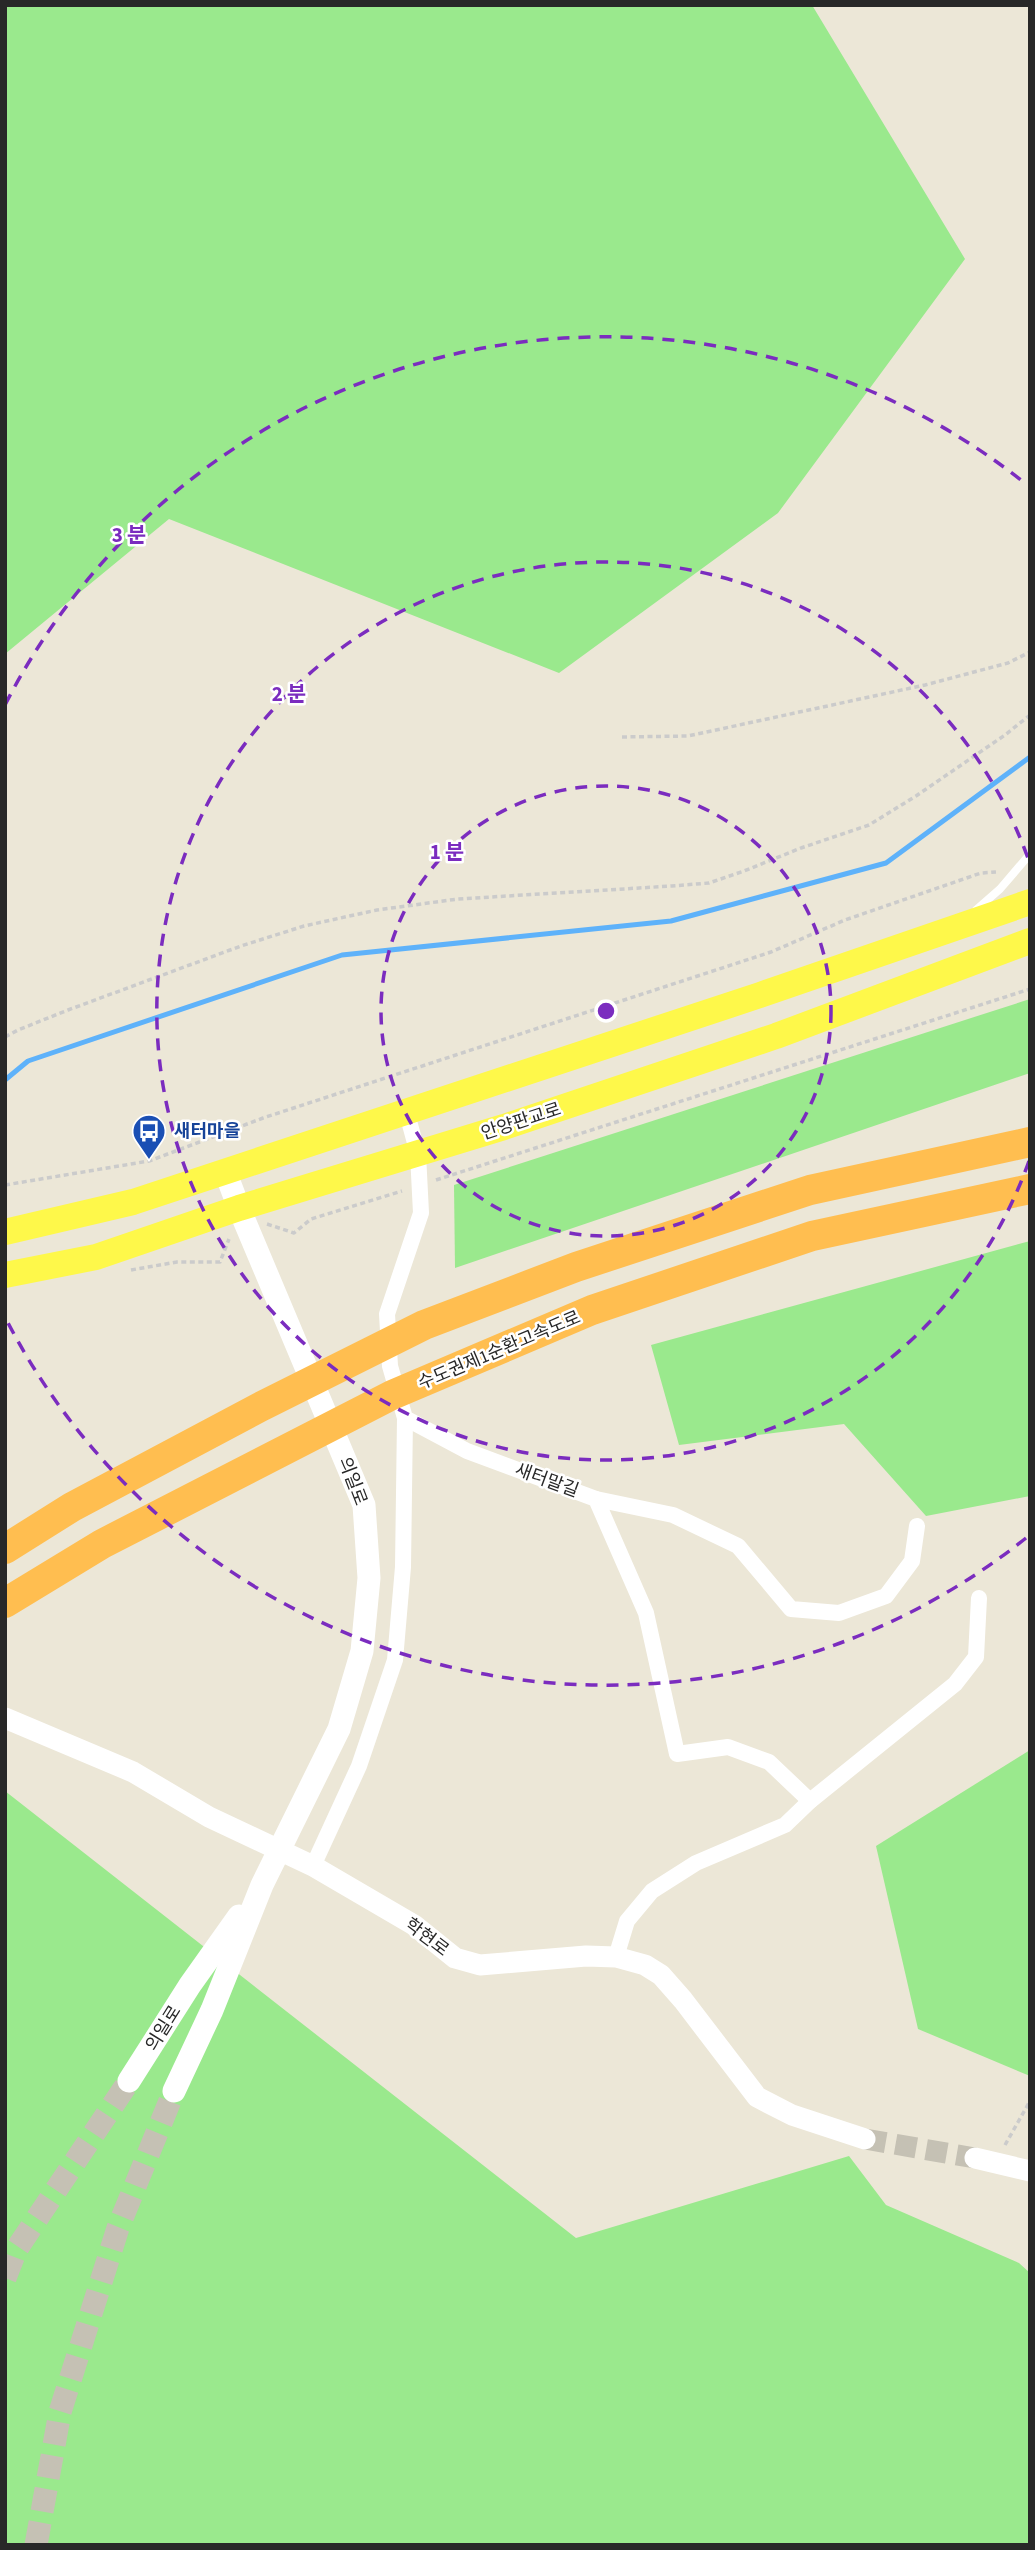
<svg xmlns="http://www.w3.org/2000/svg" width="1035" height="2550" viewBox="0 0 1035 2550" font-family="'Source Sans 3','Noto Sans KR',sans-serif">
  <style>
    .green { fill: #9ae98d }
    .lines { fill: none; stroke-linecap: round; stroke-linejoin: round }
    .stream { stroke: #5eb2fa; stroke-width: 5 }
    .tertiary-tunnel { stroke: #c5c1b4; stroke-width: 21; stroke-dasharray: 21 10; stroke-linecap: butt }
    .secondary-tunnel { stroke: #c5c1b4; stroke-width: 23; stroke-dasharray: 23 11; stroke-linecap: butt }
    .path { stroke: #cbcbcb; stroke-width: 3.5; stroke-dasharray: 5 3.5; stroke-linecap: butt }
    .service { stroke: #fff; stroke-width: 8 }
    .minor { stroke: #fff; stroke-width: 16 }
    .tertiary { stroke: #fff; stroke-width: 21 }
    .secondary { stroke: #fff; stroke-width: 23 }
    .primary { stroke: #fef84a; stroke-width: 26 }
    .motorway { stroke: #ffbe50; stroke-width: 30 }
    .ring { fill: none; stroke: #7b2cbf; stroke-width: 3.5; stroke-dasharray: 12 9 }
    .labels { text-anchor: middle; stroke-width: 5; stroke-linejoin: round; paint-order: stroke }
    .street-label { font-size: 18px; fill: #282828; stroke: #fff }
    .transit-label { font-size: 18px; font-weight: bold; fill: #164399; stroke: #fff; text-anchor: start }
    .centre { fill: #7b2cbf; stroke: #fff; stroke-width: 3.5 }
    .ring-label { font-size: 21px; text-anchor: middle; font-weight: bold; fill: #7b2cbf; stroke: #fff; stroke-width: 5; stroke-linejoin: round; paint-order: stroke }
  </style>
  <rect width="100%" height="100%" fill="#ece7d7"/>
  <g class="green">
    <polygon points="5,5 812,5 965,259 778,513 559,673 169,519 5,654"/>
    <polygon points="1030,999 1030,1073 455,1268 454,1185"/>
    <polygon points="1030,1241 1030,1496 926,1516 844,1424 679,1445 651,1345"/>
    <polygon points="1030,1750 1030,2076 918,2029 876,1846"/>
    <polygon points="5,1791 576,2238 849,2156 886,2205 1019,2263 1030,2273 1030,2545 5,2545"/>
  </g>
  <g class="lines">
    <polyline class="stream" points="5,1080 28,1061 342,955 671,921 886,863 1030,757"/>
    <polyline class="tertiary-tunnel" points="865,2139 975,2158"/>
    <g class="secondary-tunnel">
      <polyline points="5,2278 16,2250 129,2081"/>
      <polyline points="36,2545 60,2412 118,2228 174,2091"/>
    </g>
    <g class="path">
      <polyline points="622,737 688,736 925,685 1008,663 1030,652"/>
      <polyline points="5,1037 18,1030 68,1010 241,946 304,926 377,910 458,899 672,886 709,883 744,871 801,848 869,825 916,796 1005,735 1030,715"/>
      <polyline points="436,1180 1030,989"/>
      <polyline points="5,1185 149,1161 263,1118 771,952 845,920 981,873 996,872"/>
      <polyline points="267,1224 294,1233 311,1219 402,1191"/>
      <polyline points="131,1270 177,1262 220,1262 229,1239"/>
      <polyline points="1005,2145 1030,2101"/>
    </g>
    <polyline class="service" points="976,910 1000,889 1030,854"/>
    <g class="minor">
      <polyline points="406,1110 418,1154 421,1213 387,1314 390,1366 405,1418 467,1451 596,1499 646,1613 677,1754 728,1747 769,1762 810,1801"/>
      <polyline points="596,1499 673,1515 738,1546 791,1609 839,1613 886,1596 912,1561 917,1526"/>
      <polyline points="313,1866 359,1766 395,1660 403,1567 405,1418"/>
      <polyline points="616,1957 627,1921 652,1891 696,1863 785,1825 810,1801 955,1684 976,1657 979,1598"/>
    </g>
    <g class="tertiary">
      <polyline points="5,1718 133,1772 209,1817 313,1866 414,1925 455,1958 480,1965 586,1956 616,1957 645,1965 661,1975 683,2000 757,2097 792,2115 865,2139"/>
      <polyline points="975,2158 1030,2171"/>
    </g>
    <g class="secondary">
      <polyline points="129,2081 190,1985 239,1916"/>
      <polyline points="174,2091 212,2010 262,1885 339,1729 362,1651 369,1578 364,1505 239,1208 225,1171"/>
    </g>
    <g class="primary">
      <polyline points="5,1232 133,1202 760,995 1030,902"/>
      <polyline points="5,1275 96,1257 239,1208 504,1127 776,1036 1030,941"/>
    </g>
    <g class="motorway">
      <polyline points="5,1549 72,1507 262,1406 424,1325 576,1267 810,1190 1030,1142"/>
      <polyline points="5,1603 102,1544 392,1395 592,1310 812,1236 1030,1189"/>
    </g>
  </g>
  <g class="ring">
    <circle cx="606" cy="1011" r="225"/>
    <path d="M1029 1161A449 449 0 1 1 1029 861"/>
    <path d="M1026 1538A674 674 0 0 1 5 1317M5 705A674 674 0 0 1 1026 484"/>
  </g>
  <defs>
    <symbol id="bus-pin" viewBox="-11 -11 22 30"><path d="M0 17L-7.5 6A9.5 9.5 0 1 1 7.5 6Z" fill="#1a4fb4" stroke="#fff"/><path d="M-5-6H5V4H4V6H2V4H-2V6H-4V4H-5ZM-3.5-4V0h7V-4ZM-3.5 1.2v1.5H-2V1.2ZM2 1.2v1.5H3.5V1.2Z" fill="#fff"/></symbol>
  </defs>
  <g fill-rule="evenodd">
    <use href="#bus-pin" x="130" y="1112" width="38" height="52"/>
  </g>
  <g class="labels">
    <g class="street-label">
      <text transform="translate(521 1121) rotate(-18)" y="6">안양판교로</text>
      <text transform="translate(499 1350) rotate(-23)" y="6">수도권제1순환고속도로</text>
      <text transform="translate(547 1480) rotate(20)" y="6">새터말길</text>
      <text transform="translate(353 1481) rotate(69)" y="6">의일로</text>
      <text transform="translate(427 1937) rotate(37)" y="6">학현로</text>
      <text transform="translate(163 2028) rotate(-58)" y="6">의일로</text>
    </g>
    <g class="transit-label">
      <text x="174" y="1137">새터마을</text>
    </g>
  </g>
  <circle cx="606" cy="1011" r="10" class="centre"/>
  <g class="ring-label">
    <text x="129" y="542">3 분</text>
    <text x="289" y="701">2 분</text>
    <text x="447" y="859">1 분</text>
  </g>
  <rect width="1035" height="2550" fill="none" stroke="#282828" stroke-width="14"/>
</svg>
